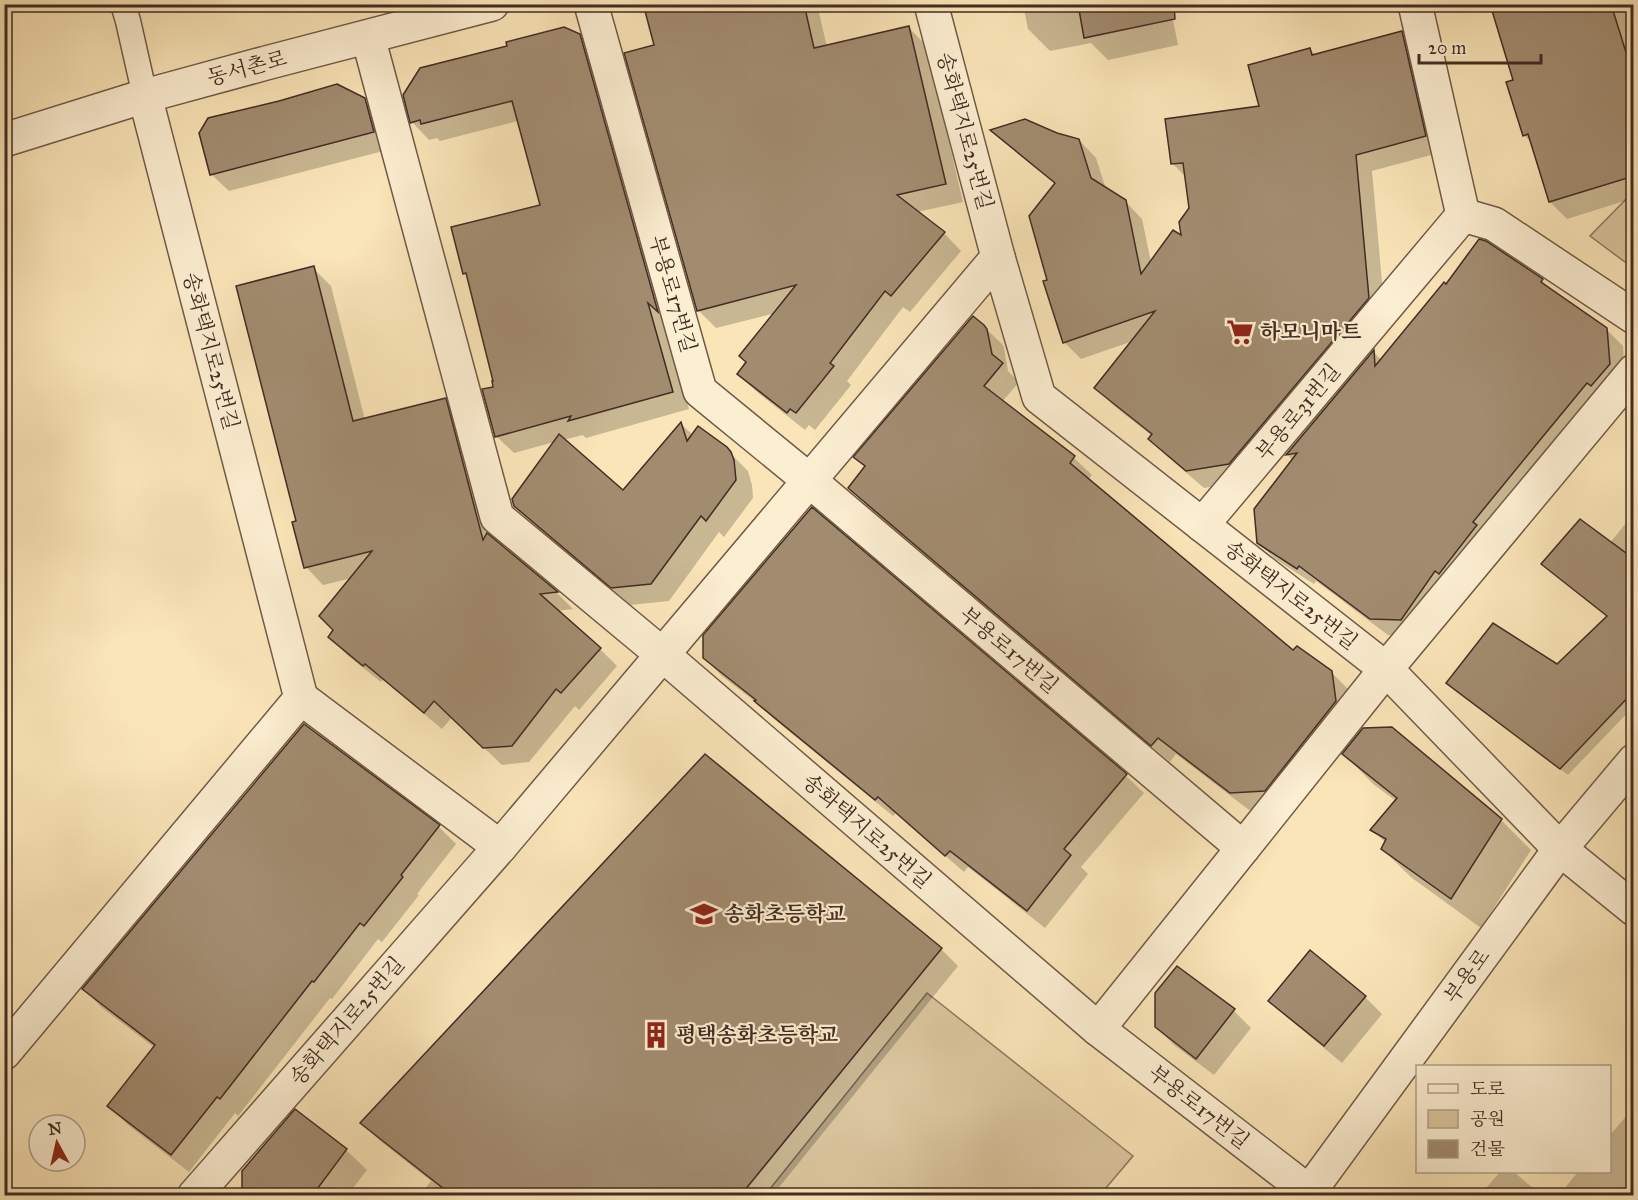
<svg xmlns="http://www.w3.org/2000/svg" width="1638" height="1200" viewBox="0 0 1638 1200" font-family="'IM FELL Great Primer','Noto Serif KR',serif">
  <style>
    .green { fill: #dbc69f; stroke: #8f7961; stroke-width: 1.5 }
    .shadow { fill: #0003 }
    .building { fill: #a28c70; stroke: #432c23; stroke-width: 1.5 }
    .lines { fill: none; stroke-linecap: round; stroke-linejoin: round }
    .pedestrian-casing { stroke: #715a48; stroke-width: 27 }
    .minor-casing { stroke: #715a48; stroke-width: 36 }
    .tertiary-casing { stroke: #715a48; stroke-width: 36 }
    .pedestrian { stroke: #fceed1; stroke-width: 24 }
    .minor { stroke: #fceed1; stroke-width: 33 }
    .tertiary { stroke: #fceed1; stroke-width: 33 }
    .labels { text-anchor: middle; stroke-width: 4.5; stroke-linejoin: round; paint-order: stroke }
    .street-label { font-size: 21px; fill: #432c23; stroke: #fceed1 }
    .poi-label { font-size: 21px; font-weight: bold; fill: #432c23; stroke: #fceed1; text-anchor: start }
  </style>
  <rect width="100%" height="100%" fill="#fae5b8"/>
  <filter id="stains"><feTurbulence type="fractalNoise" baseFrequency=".00333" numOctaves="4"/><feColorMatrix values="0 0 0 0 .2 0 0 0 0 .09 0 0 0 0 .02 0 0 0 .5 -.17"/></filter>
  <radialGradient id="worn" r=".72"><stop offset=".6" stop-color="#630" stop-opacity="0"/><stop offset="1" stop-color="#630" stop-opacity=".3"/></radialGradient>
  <g class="green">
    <polygon points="1633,192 1633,268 1590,236"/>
    <polygon points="927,993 1133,1156 1100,1195 765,1195"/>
  </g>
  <g class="shadow">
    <polygon points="677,4 817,4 827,47 908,27 926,45 963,202 917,212 944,233 961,251 910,312 903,307 847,381 851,385 815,430 809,425 805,430 757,392 739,374 776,313 716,328 698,310 656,46"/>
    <polygon points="1023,4 1174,4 1170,5 1178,45 1108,60 1091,43 1050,51 1028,29"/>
    <polygon points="1492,4 1634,4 1634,198 1567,219 1550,202 1532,143 1524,135 1515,81"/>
    <polygon points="1401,33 1418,49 1442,152 1372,171 1385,315 1246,481 1204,488 1167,456 1150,439 1152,436 1113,405 1096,388 1133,341 1081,359 1064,342 1049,281 1055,184 1009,146 993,130 1057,134 1079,140 1096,158 1106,189 1125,201 1142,219 1151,262 1183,238 1191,209 1186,177 1172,163 1261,107 1310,49 1316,56"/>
    <polygon points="579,35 597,53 663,318 689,409 586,438 583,435 563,440 623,492 681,424 693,435 722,445 748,471 752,485 753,498 724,537 719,532 669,601 630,605 533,524 515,506 554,442 514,453 496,436 495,382 468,277 465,273 541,206 518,121 440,141 437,138 429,140 412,122"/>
    <polygon points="364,100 382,118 391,149 229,191 211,174"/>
    <polygon points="1485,243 1542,281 1557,295 1606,329 1623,346 1625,381 1417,636 1388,635 1316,581 1314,584 1275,559 1258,542 1293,461 1288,455 1374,352 1382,361"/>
    <polygon points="313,268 331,286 365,420 445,400 463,417 495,542 557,593 573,609 557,611 600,649 617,666 579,710 575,706 529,762 502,765 452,717 442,729 383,680 381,682 347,655 330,637 335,630 352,578 323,585 306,567 298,522"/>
    <polygon points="983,326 1002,344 1004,348 1008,371 1019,382 1002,402 1074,458 1092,475 1088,480 1294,652 1331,672 1349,690 1282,808 1249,810 1176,754 1170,762 867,506 850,488 865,467 856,457"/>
    <polygon points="812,509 1126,776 1144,793 1081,867 1088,874 1045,928 968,867 964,872 896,813 893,816 774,719 762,707 722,676 704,658"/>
    <polygon points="1634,513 1634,706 1568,775 1455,690 1557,666 1608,617 1543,564 1610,543"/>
    <polygon points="304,726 439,827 456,844 417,894 419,895 382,942 378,939 332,999 330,998 238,1116 235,1113 189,1172 127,1124 109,1106 155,1048 101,1007 84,989"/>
    <polygon points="1344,754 1501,820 1531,850 1481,928 1412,878 1382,849 1386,843 1372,830 1396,801 1373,784"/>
    <polygon points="941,949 958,966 772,1196 419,1196 431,1181 379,1140 362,1123"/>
    <polygon points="1365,997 1382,1014 1342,1063 1288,1018 1270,1001"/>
    <polygon points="1234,1011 1251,1028 1214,1075 1174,1045 1156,1027"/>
    <polygon points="1634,1107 1634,1196 1558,1196 1578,1172 1610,1172 1610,1135"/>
    <polygon points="295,1111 346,1150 367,1170 347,1196 244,1196"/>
    <polygon points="1500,1172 1514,1172 1542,1196 1479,1196"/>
  </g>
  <g class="building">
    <polygon points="671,4 804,4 814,48 909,26 946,184 897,195 945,232 891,296 885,291 830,363 834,366 796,413 790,409 787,413 737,374 746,362 739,356 796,285 697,311 624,53 654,45 645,11"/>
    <polygon points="1078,4 1174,4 1175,19 1084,38"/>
    <polygon points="1490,4 1611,4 1634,78 1634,176 1549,202 1528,134 1523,136 1506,82 1513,80"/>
    <polygon points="564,27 580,34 658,312 648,303 673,392 568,421 571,416 495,437 482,389 493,387 492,381 493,381 466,273 463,274 451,227 540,205 512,101 421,124 420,120 410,123 403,95 420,68 507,46 506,42"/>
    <polygon points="1402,31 1426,136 1356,155 1369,298 1229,464 1186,471 1148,439 1152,434 1094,388 1155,311 1063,343 1043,281 1047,280 1029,216 1055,183 990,130 1025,119 1057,133 1079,139 1091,178 1126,200 1141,274 1173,230 1181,235 1179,222 1189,208 1183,163 1171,164 1165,119 1259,106 1248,65 1310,48 1312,55"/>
    <polygon points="337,84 365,98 374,132 210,175 199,133 208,118 279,101"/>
    <polygon points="1479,239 1486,241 1543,279 1541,282 1607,328 1610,364 1591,386 1587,383 1540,440 1473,522 1477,525 1439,574 1435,571 1401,620 1370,619 1299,566 1297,569 1257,543 1254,509 1297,453 1286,455 1374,350 1375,366 1444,282 1446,284"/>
    <polygon points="314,266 353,421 446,398 483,540 487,533 558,592 540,594 601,648 561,693 556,689 512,746 483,748 434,701 424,713 365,664 363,666 328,637 333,630 319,616 372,551 304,568 292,522 296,521 236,286"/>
    <polygon points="973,316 984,325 987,329 992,354 1003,363 984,386 1075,456 1070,463 1293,650 1297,646 1332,671 1336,701 1265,791 1230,793 1158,738 1151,746 848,488 865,466 853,457"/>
    <polygon points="681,422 687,441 698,426 727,447 731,452 734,460 736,480 706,521 701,516 651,584 611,588 514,506 512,499 559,434 623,490"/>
    <polygon points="812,507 1127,774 1064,849 1071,855 1027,911 950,851 945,856 878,797 875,800 754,701 756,700 703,658 703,635"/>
    <polygon points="1580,519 1634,559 1634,691 1560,769 1446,683 1493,623 1557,664 1607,616 1541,564"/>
    <polygon points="304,724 440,825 401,875 403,877 364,926 360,923 314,982 312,981 220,1099 217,1097 171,1155 107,1106 155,1045 82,989"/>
    <polygon points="1392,727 1502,819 1451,899 1381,849 1386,839 1370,830 1397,798 1342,754 1363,728"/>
    <polygon points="705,754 942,948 740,1196 453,1196 360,1123"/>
    <polygon points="1310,950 1366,996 1324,1046 1268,1001"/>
    <polygon points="1177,966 1235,1009 1196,1059 1155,1027 1155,993"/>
    <polygon points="295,1109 347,1149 312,1196 242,1196 242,1171"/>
  </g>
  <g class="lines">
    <defs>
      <polyline id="pedestrian" points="123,4 128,21 145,96"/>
      <g id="minor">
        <polyline points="591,4 700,391 810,481 1243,848 1098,1029 1309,1192"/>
        <polyline points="931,4 998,257"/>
        <polyline points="1415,4 1463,215 1494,224 1634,317"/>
        <polyline points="368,37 497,517 663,655 1098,1029"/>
        <polyline points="1202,525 1463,215"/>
        <polyline points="301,698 500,847"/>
        <polyline points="1243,848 1386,669 1634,371"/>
        <polyline points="4,1053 301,698 145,96"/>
        <polyline points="194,1196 500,847 998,257 1039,397 1386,669 1560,849 1634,909"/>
      </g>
      <g id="tertiary">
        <polyline points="4,140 145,96 266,63 492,4"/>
        <polyline points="1306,1196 1560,849 1634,761"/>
      </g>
    </defs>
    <use href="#pedestrian" class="pedestrian-casing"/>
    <use href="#minor" class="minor-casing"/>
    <use href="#tertiary" class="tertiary-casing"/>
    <use href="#pedestrian" class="pedestrian"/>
    <use href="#minor" class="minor"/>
    <use href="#tertiary" class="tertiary"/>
  </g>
  <defs>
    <symbol id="supermarket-bare" viewBox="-9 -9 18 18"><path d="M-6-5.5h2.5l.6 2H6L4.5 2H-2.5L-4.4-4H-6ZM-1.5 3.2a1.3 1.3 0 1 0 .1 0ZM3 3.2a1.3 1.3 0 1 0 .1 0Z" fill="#8f2418" stroke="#fceed1" stroke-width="2.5" paint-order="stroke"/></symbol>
    <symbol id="school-bare" viewBox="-9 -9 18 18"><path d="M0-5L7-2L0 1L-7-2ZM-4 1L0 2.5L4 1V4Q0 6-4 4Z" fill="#8f2418" stroke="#fceed1" stroke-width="2.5" paint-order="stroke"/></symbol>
    <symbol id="building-bare" viewBox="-9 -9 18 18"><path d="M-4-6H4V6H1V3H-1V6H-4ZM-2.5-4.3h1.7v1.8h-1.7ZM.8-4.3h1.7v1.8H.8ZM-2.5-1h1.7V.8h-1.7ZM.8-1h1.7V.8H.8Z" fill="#8f2418" stroke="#fceed1" stroke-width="2.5" paint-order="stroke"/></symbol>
  </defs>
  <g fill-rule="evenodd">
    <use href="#supermarket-bare" x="1221" y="313" width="38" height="38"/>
    <use href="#school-bare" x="685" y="895" width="38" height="38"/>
    <use href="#building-bare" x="637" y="1016" width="38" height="38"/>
  </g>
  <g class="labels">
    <g class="street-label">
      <text transform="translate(247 68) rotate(-15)" y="7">동서촌로</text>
      <text transform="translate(965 131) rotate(75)" y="7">송화택지로25번길</text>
      <text transform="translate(673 294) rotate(74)" y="7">부용로17번길</text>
      <text transform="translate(211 351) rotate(75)" y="7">송화택지로25번길</text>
      <text transform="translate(1298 412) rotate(-50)" y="7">부용로31번길</text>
      <text transform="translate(1291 595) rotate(38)" y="7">송화택지로25번길</text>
      <text transform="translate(1009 650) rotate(40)" y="7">부용로17번길</text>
      <text transform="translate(867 831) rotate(41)" y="7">송화택지로25번길</text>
      <text transform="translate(1467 976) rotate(-54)" y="7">부용로</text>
      <text transform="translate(347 1021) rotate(-49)" y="7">송화택지로25번길</text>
      <text transform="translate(1199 1107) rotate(38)" y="7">부용로17번길</text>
    </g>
    <g class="poi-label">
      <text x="1260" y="339">하모니마트</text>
      <text x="724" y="921">송화초등학교</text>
      <text x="676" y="1042">평택송화초등학교</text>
    </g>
  </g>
  <rect width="1638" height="1200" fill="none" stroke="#fae5b8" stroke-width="24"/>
  <rect x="6" y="6" width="1626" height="1188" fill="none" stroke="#432c23" stroke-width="3"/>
  <rect x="12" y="12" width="1614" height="1176" fill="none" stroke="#432c23" stroke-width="1.5"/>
  <rect x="1416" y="1065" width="195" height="108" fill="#fceed1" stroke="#b2a08b" stroke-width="1.5"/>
  <rect x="1428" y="1084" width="30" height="9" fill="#fceed1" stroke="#b2a08b" stroke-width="1.5"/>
  <text x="1470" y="1095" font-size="18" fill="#432c23">도로</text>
  <rect x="1428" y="1110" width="30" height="18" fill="#dbc69f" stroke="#b2a08b" stroke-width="1.5"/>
  <text x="1470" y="1125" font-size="18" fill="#432c23">공원</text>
  <rect x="1428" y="1140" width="30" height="18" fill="#a28c70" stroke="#b2a08b" stroke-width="1.5"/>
  <text x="1470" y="1155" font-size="18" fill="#432c23">건물</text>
  <g transform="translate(57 1143) rotate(352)"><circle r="28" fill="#fceed1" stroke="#b2a08b" stroke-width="1.5"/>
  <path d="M0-4.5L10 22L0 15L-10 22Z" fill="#8f2418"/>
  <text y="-9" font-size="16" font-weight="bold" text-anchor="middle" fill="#432c23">N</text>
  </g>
  <path d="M1419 54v9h122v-9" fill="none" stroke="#432c23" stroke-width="3"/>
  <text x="1428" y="54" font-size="18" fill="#432c23" stroke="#fceed1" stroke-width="4.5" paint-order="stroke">20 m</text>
  <rect width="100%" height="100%" filter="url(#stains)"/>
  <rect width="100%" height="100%" fill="url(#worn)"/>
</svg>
